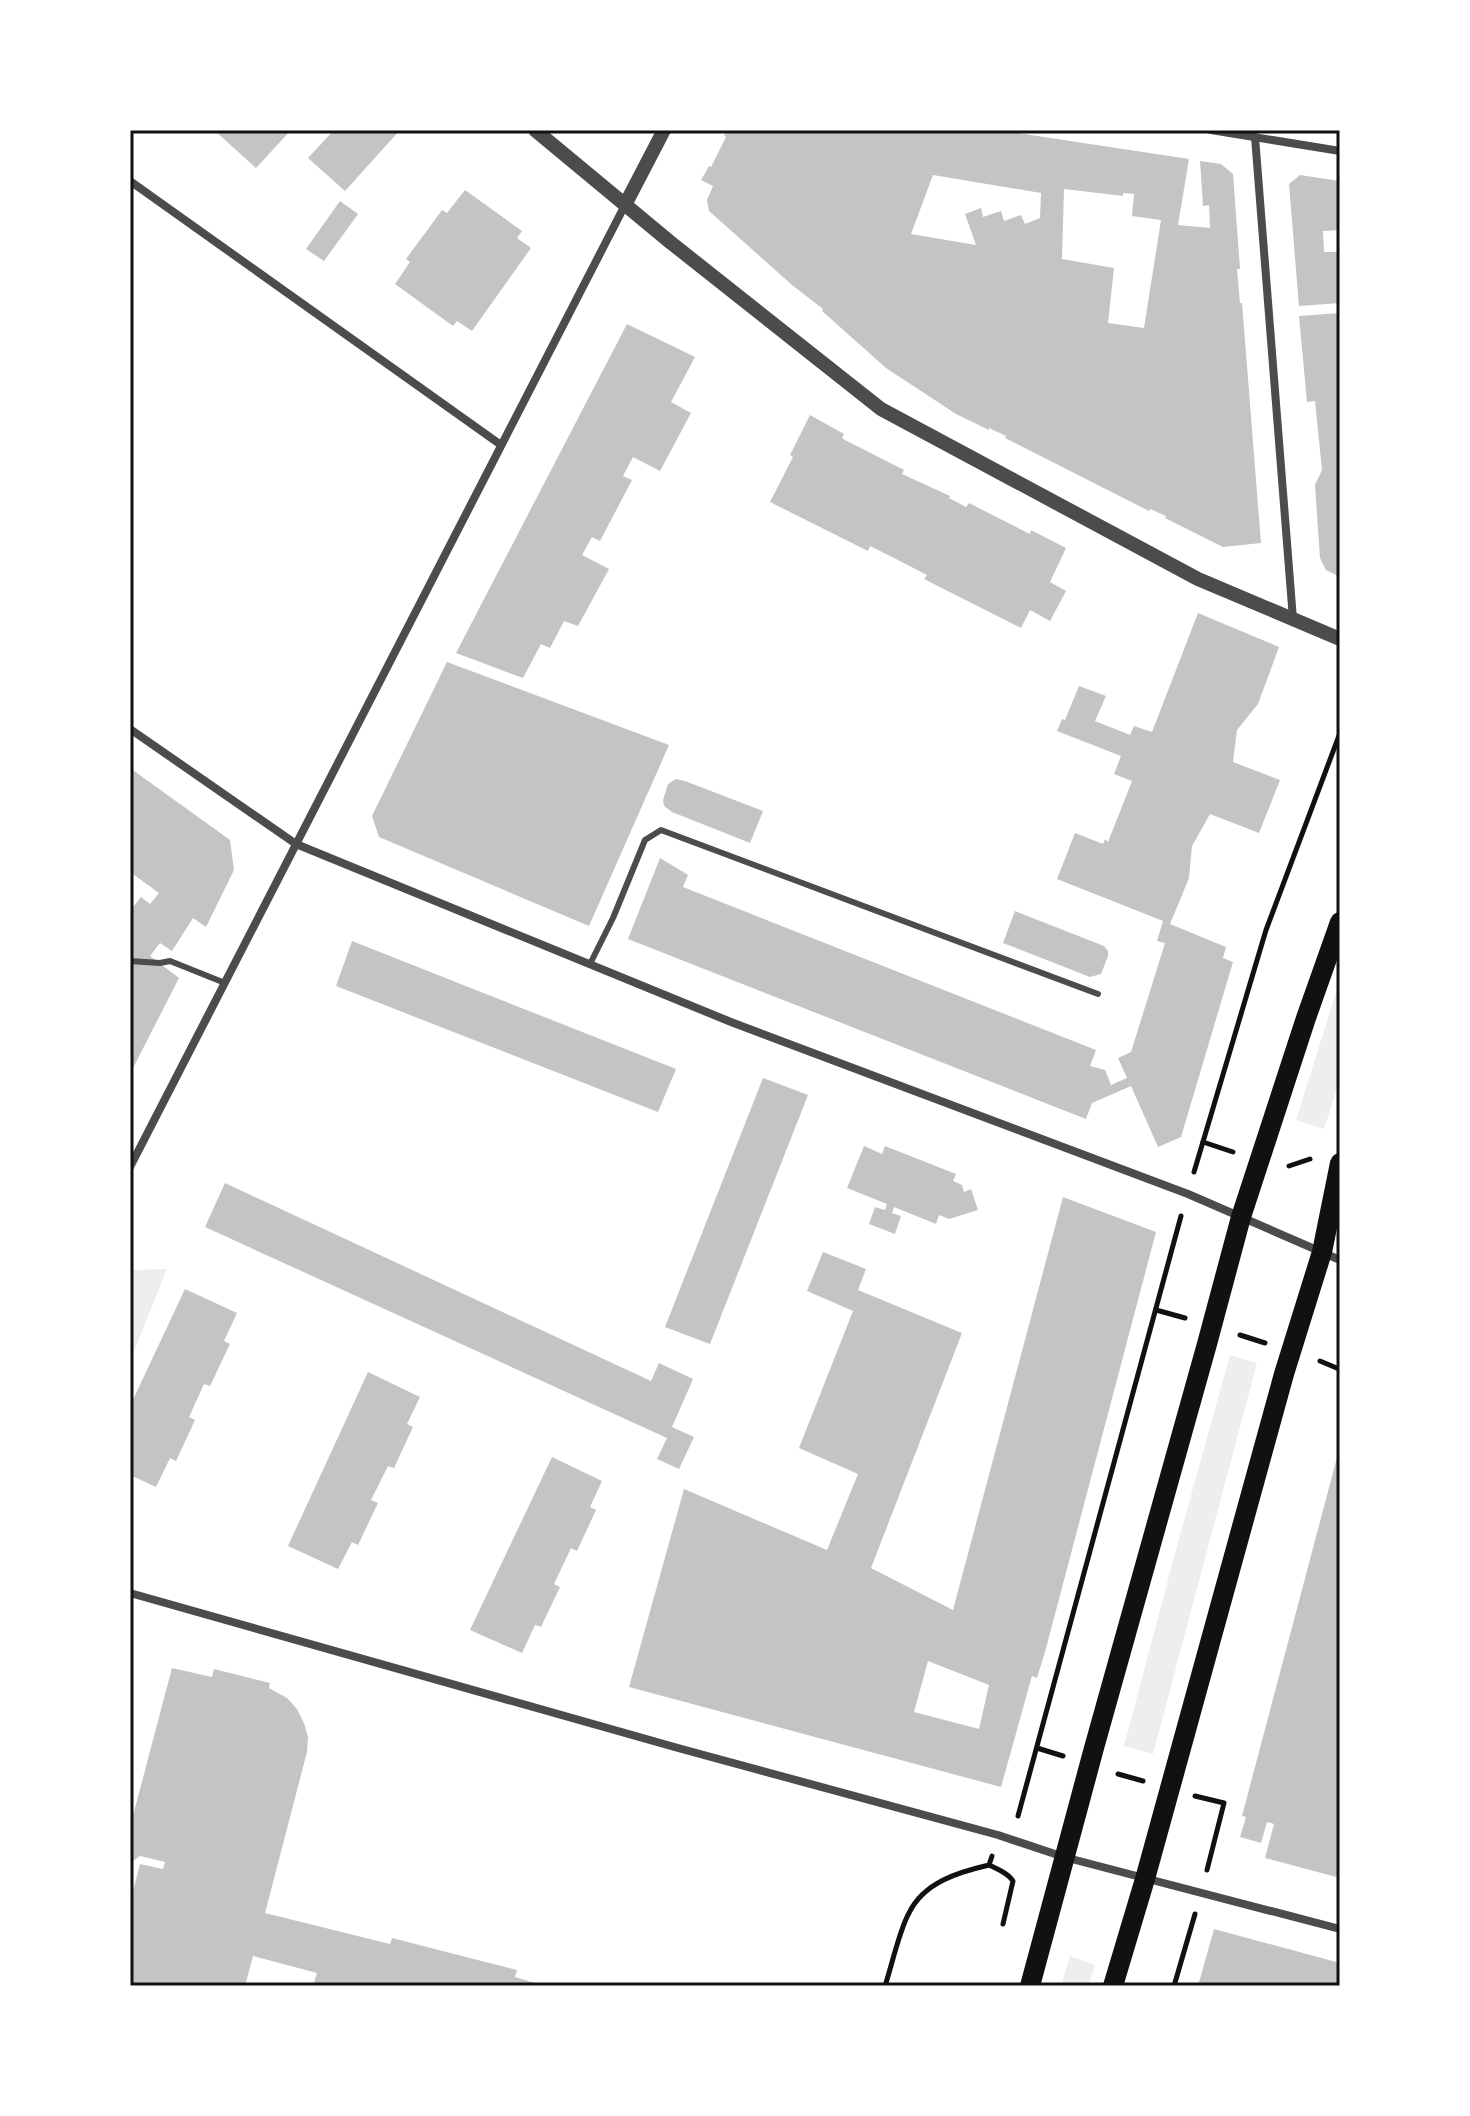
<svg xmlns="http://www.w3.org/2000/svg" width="1470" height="2116" viewBox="0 0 1470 2116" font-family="Rubik,sans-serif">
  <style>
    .green { fill: #eee }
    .building { fill: #c4c4c4; fill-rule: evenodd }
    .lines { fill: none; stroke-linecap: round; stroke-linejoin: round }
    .path { stroke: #111; stroke-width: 5 }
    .service { stroke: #4c4c4c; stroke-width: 6 }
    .minor { stroke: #4c4c4c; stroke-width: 8 }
    .tertiary { stroke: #4c4c4c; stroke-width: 14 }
    .primary { stroke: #111; stroke-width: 20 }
    .neatline { fill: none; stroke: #111; stroke-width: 3 }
  </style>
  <rect width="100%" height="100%" fill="#fff"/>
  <g class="green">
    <polygon points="1340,980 1340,1079 1324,1129 1296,1120"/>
    <polygon points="167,1269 130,1361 130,1270"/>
    <polygon points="1230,1355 1257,1363 1153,1754 1124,1746 1177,1546"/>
    <polygon points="1070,1956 1095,1965 1088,1986 1061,1986"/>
  </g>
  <g class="building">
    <polygon points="214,130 291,130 256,168"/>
    <polygon points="334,130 338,130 342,134 345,130 400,130 345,191 308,158"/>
    <path d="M727,130H998L1189,159L1178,225L1210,228L1209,205L1203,206L1200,161L1221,164L1233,174L1240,269H1237L1240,303H1242L1261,543L1223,547L1165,518L1166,516L1150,509L1149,511L1005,438L1006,436L989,428V430L956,414L886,368L822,311L823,309L792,285L709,211L707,200L713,186L701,180L709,166L711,167L726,137L724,136ZM933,175L1041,193L1040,218L1025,224L1021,215L1004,221L1001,211L983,217L981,208L965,214L976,245L911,234ZM1064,189L1123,196V193L1134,194L1132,216L1161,220L1144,328L1108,323L1114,268L1062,259Z"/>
    <polygon points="1300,175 1340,181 1340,230 1323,231 1324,252 1340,252 1340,303 1299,306 1289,184"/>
    <polygon points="465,190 522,231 517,238 531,248 472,331 457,321 453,326 395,284 410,262 406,259 442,210 447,213"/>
    <polygon points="340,201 358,214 324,261 306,249"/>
    <polygon points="1340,313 1340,577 1326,570 1320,558 1315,485 1322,470 1315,401 1307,402 1299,316"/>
    <polygon points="627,324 695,357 671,402 691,413 660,471 633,457 623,476 632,480 600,541 592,537 582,555 609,569 578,626 564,621 550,648 541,644 523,678 456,653"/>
    <polygon points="810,415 844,434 842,438 845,440 904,470 902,474 950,496 949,498 966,507 969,503 1030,534 1031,530 1066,548 1050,582 1066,591 1050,621 1030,610 1021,628 924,579 927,575 894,558 870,546 868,551 770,502 793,457 790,455"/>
    <polygon points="1198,613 1279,647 1258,704 1237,730 1233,762 1280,780 1259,833 1210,814 1192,846 1189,878 1170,924 1226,947 1223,958 1233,962 1181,1137 1158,1147 1131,1086 1092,1103 1086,1119 628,939 660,858 688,875 683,887 1096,1050 1090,1066 1105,1070 1111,1085 1127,1078 1118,1058 1131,1052 1165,943 1157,941 1163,921 1057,879 1075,833 1103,844 1105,839 1108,842 1132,781 1114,774 1121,756 1057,731 1062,719 1065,720 1079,686 1106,696 1095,721 1130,735 1134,726 1152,732"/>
    <polygon points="447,662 669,745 589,926 379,837 372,816"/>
    <polygon points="130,768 230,840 234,870 206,927 193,918 172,951 160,943 150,956 179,978 130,1074 130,911 141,897 150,904 159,893 130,872"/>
    <polygon points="676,779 685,781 763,811 750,843 672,812 664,806 663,800 668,784"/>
    <polygon points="1015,911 1104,946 1108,951 1108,956 1101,974 1090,977 1003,943"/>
    <polygon points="352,941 676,1069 658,1112 336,986"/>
    <polygon points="763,1078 808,1095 710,1344 665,1327"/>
    <polygon points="864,1146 882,1154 885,1146 956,1174 953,1181 962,1185 964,1192 971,1189 978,1210 949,1219 939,1215 936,1224 894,1207 892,1213 901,1216 895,1234 869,1224 875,1207 885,1210 887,1204 847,1188"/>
    <polygon points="225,1183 651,1381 659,1363 693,1379 672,1427 694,1437 679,1469 657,1459 667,1438 205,1227"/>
    <path d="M1063,1197L1156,1232L1045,1652L1037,1678L1032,1676L1001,1787L629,1687L684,1489L827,1550L858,1474L799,1448L853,1311L807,1291L823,1252L866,1269L858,1290L962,1333L871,1568L953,1610ZM928,1661L989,1685L979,1729L914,1712Z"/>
    <polygon points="185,1289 237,1313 224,1341 230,1344 210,1386 204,1384 189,1417 195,1420 176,1461 170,1458 156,1487 130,1475 130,1406"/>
    <polygon points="368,1372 420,1397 407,1424 413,1427 394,1468 388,1466 371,1500 378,1503 358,1545 352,1542 338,1569 288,1546"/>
    <polygon points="1339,1450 1340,1451 1340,1878 1265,1858 1274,1824 1267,1822 1261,1843 1240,1837 1246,1817 1242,1816"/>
    <polygon points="552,1457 602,1481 590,1507 596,1510 577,1551 571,1548 554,1584 560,1587 541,1627 535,1625 522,1653 470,1630"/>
    <polygon points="172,1668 212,1677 214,1669 270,1683 269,1688 287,1698 297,1709 304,1723 308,1737 307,1752 265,1913 390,1944 392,1938 517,1970 515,1977 545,1986 313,1986 317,1973 253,1956 245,1986 130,1986 130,1903 140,1864 163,1869 165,1862 140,1856 130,1863 130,1827"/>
    <polygon points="1214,1929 1340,1963 1340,1986 1198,1986"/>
  </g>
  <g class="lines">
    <g class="path">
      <polyline points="1203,1142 1233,1152"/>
      <polyline points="1289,1166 1310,1159"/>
      <polyline points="1194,1172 1266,930 1340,733"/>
      <polyline points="1156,1310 1185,1318"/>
      <polyline points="1240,1335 1265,1343"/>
      <polyline points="1320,1361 1339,1369 1340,1367"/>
      <polyline points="1037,1748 1063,1756"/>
      <polyline points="1118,1774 1143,1781"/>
      <polyline points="1195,1796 1224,1803 1207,1870"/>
      <polyline points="1018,1816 1181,1216"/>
      <path d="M989,1865C997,1869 1008,1873 1013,1881L1003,1924"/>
      <path d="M885,1986C892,1965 899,1931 909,1913C924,1882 959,1872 989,1865L992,1856"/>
      <polyline points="1174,1986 1195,1914"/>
    </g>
    <g class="service">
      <polyline points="130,961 160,963 170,961 225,983"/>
      <polyline points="590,964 613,918 645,840 661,830 1098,994"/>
    </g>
    <g class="minor">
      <polyline points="1211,130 1340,151"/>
      <polyline points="1255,137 1293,619"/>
      <polyline points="130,181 501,445"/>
      <polyline points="130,729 296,844 731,1022 1188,1194 1340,1260"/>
      <polyline points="130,1167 625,205"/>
      <polyline points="130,1593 678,1748 998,1835 1064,1857 1340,1929"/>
    </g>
    <g class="tertiary">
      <polyline points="535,130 670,242 881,409 1198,579 1340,639"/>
      <polyline points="625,205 664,130"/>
    </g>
    <g class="primary">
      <polyline points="1030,1986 1094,1748 1207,1344 1241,1217 1306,1018 1340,922"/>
      <polyline points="1113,1986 1145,1879 1284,1374 1322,1252 1340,1163"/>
    </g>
  </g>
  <rect width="1470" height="2116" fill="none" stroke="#ffffff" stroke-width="264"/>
  <rect x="132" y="132" width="1206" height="1852" class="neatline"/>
</svg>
